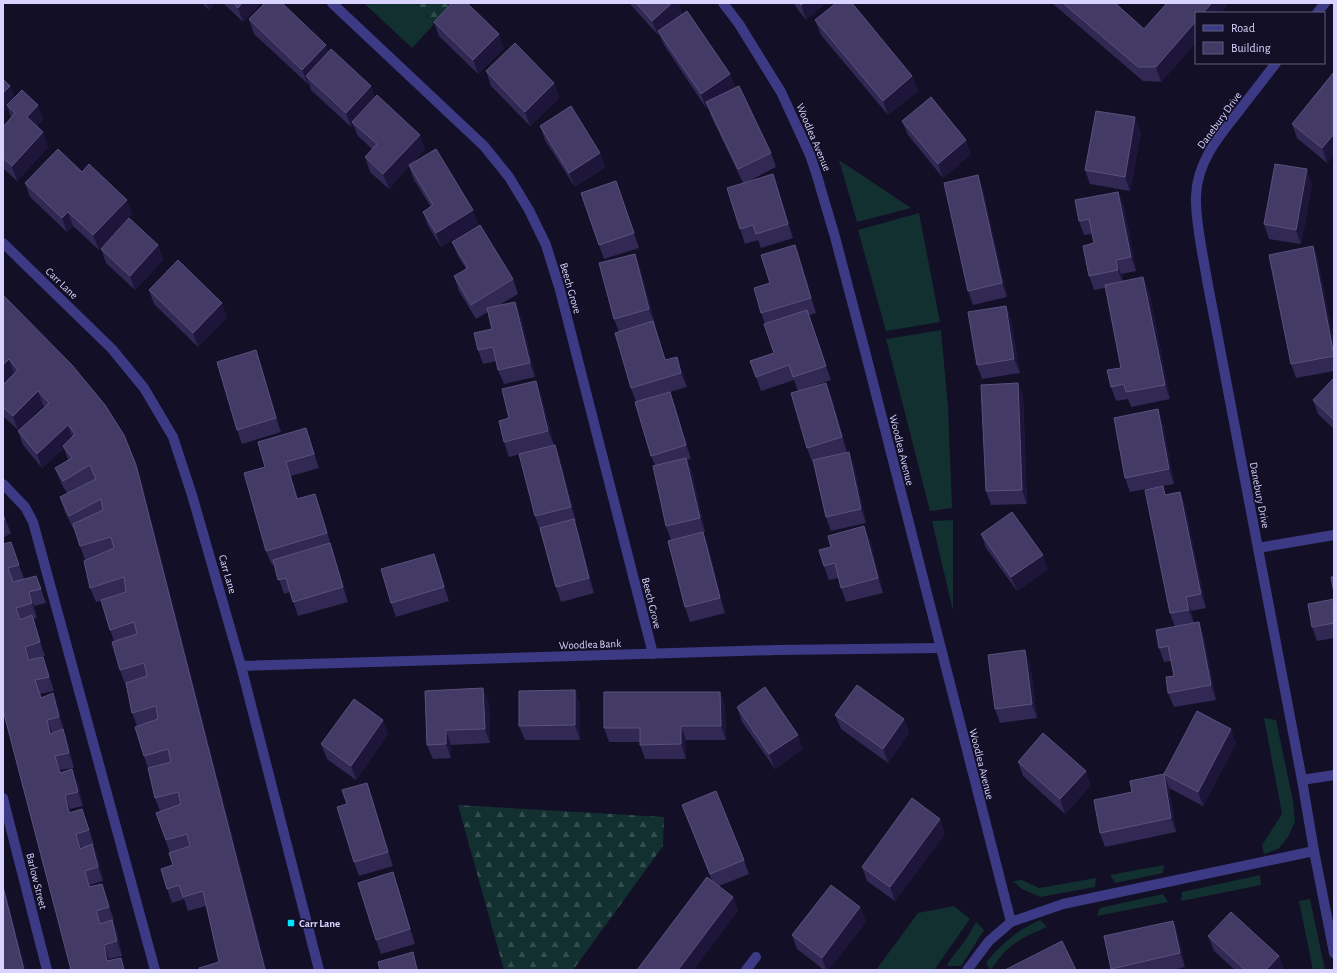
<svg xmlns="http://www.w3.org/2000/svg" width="1337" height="973" viewBox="0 0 1337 973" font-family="'Alegreya Sans',sans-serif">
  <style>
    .grass { fill: #12302f }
    .forest { fill: url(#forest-firs) }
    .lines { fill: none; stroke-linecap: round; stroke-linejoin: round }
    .service { stroke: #3d3a85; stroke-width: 10 }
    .minor { stroke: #3d3a85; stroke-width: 10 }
    .tertiary { stroke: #3d3a85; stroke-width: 10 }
    .wall { fill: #312854 }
    .shaded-wall { fill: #1d163a }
    .building { fill: #433a66; stroke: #5a527e }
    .poi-dot { fill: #00e5ff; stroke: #130f26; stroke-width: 1.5 }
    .labels { text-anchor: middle; stroke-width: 3; stroke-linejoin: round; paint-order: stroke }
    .street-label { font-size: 11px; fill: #d9d4ff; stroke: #130f26 }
    .poi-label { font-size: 11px; font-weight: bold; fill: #d9d4ff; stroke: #130f26; text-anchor: start }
  </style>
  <defs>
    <pattern id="forest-firs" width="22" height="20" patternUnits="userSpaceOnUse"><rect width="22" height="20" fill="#12302f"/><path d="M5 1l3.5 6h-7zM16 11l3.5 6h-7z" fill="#344d4e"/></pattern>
  </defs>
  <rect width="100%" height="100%" fill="#130f26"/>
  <g class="grass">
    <polygon points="364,3 415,3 436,22 412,48"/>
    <polygon points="839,160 911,208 857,222"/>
    <polygon points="919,213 940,322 886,331 858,230"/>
    <polygon points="941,330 948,407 952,508 930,511 886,339"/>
    <polygon points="953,520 953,611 932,521"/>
    <polygon points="1264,718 1276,720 1293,801 1295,822 1288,837 1278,849 1264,854 1262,845 1282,814"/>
    <polygon points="1164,865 1163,873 1115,883 1110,875"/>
    <polygon points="1260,875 1261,885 1181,901 1182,892"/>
    <polygon points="1096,878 1095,887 1040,897 1022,889 1013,881 1022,880 1039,888"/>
    <polygon points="1163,894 1168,902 1097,916 1100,908"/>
    <polygon points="1310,899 1325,970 1313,970 1299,901"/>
    <polygon points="954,906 970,919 934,970 876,970 918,913"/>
    <path d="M1040,920L1047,927C1030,934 1014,941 1002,955C998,960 994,966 990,970L986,963C1000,945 1019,929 1040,920Z"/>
    <polygon points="976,922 984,930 961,966 947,966 950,960 967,938"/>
  </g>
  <g class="forest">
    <polygon points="415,3 453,3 436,22"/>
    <polygon points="458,805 664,817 663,846 573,970 504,970"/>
  </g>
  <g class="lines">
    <polyline class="service" points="3,484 25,507 33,522 155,970"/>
    <g class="minor">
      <polyline points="332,3 484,146 509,177 529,210 546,245 560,290 653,654"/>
      <polyline points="723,3 739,24 781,92 810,155 817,176 835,237 866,355 1011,922"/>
      <polyline points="1317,13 1325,3"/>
      <path d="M1276,63C1264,79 1251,95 1239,111C1219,136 1197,162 1196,196C1195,221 1203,255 1207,280L1302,780L1314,851L1334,953"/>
      <polyline points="1258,548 1334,535"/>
      <polyline points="241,666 776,650 940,648"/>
      <polyline points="1302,780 1334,775"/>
      <polyline points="3,798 47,970"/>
      <polyline points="746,970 756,957"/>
      <polyline points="967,970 989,941 1011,922 1063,904 1314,851"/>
    </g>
    <polyline class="tertiary" points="3,243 112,349 144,388 173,437 192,495 241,666 319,970"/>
  </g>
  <g class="wall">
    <polygon points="202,3 215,3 209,10"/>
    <polygon points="223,3 261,3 243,22"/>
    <polygon points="629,3 678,3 682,13 674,21 730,74 735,88 771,153 776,167 745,183 773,174 778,188 793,238 761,248 758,240 745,244 740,229 743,183 711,116 708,107 706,108 664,45 659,34 658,35"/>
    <polygon points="793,3 826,3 806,20"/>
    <polygon points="1052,3 1115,3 1144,29 1196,13 1196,42 1161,82 1143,81"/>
    <polygon points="249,19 326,45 328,52 375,97 425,149 412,163 478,224 441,247 428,226 423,212 431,207 414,180 409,166 389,189 370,172 365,157 372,149 358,136 353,125 351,127 311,90 309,83 308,84 254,34"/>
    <polygon points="815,20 912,76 918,91 888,115 821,35"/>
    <polygon points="434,22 504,48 478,74 439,36"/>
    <polygon points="486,71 554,83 559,98 530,126 491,86"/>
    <polygon points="1334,72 1334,155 1327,163 1297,138 1292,124"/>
    <polygon points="3,79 10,86 14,97 43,119 37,126 48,147 17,181 3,168 3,127 11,118 8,108 3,112"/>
    <polygon points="902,121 971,154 943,178 908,135"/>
    <polygon points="540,126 600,153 605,167 575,187 545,140"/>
    <polygon points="1141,132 1130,191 1090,184 1085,170"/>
    <polygon points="82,172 132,214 99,250 73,226 67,232 30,197 25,183"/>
    <polygon points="616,181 639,248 604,259 599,245"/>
    <polygon points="1312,184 1301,244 1269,239 1264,224"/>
    <polygon points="983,189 1007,297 973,305 968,291"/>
    <polygon points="1118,192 1124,206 1136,271 1121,274 1123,281 1149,291 1170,399 1131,407 1128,399 1116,401 1111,387 1121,368 1105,288 1094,290 1089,276 1094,243 1092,234 1084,235 1079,221"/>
    <polygon points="452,242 513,279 518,294 498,306 521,316 535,377 504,384 498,370 496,361 483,364 478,350 492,329 488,312 476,319 459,291 454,276 466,269 458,256"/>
    <polygon points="158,245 163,260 135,290 106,263 101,249"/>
    <polygon points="795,245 800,259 816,313 809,315 831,380 798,391 794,380 761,391 750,361 774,353 765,324 761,313 770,283"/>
    <polygon points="1313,246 1318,261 1334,343 1334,371 1296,378 1291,364"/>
    <polygon points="635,254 640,268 655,324 654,324 666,360 682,371 687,387 670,392 675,406 691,459 687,460 692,472 705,532 703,533 708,546 725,613 690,622 685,607 671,540 666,526 655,465 651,456 636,402 631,388 619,332 614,319"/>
    <polygon points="149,290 227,317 198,347 154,304"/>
    <polygon points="3,295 141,479 219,962 206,906 188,911 184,899 172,903 167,889 173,865 170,853 156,813 160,811 155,798 148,768 144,756 137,726 132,713 126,684 125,684 120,670 114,641 110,630 101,601 96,602 90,588 85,560 80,546 75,529 74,530 65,512 60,497 67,493 61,483 55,468 68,460 64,448 42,468 23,445 18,431 45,407 43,405 18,430 3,416 3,385 14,374 3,384"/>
    <polygon points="1006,306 1011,320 1020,373 982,379 977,365"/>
    <polygon points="261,365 281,432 242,444 237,430"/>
    <polygon points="1334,378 1334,429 1318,414 1313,400"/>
    <polygon points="1018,383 1023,397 1027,504 991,505 986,491"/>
    <polygon points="541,395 554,445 509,457 504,442 509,418"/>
    <polygon points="832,398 847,452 840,454 854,466 866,523 831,531 826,517 813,461 812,462 807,448"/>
    <polygon points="1163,424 1174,484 1130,492 1125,478"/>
    <polygon points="311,442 319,468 291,476 298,499 315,494 320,508 348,602 298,616 290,592 284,594 274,564 272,565 266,551 265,467"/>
    <polygon points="555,445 560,459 576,521 574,521 579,534 594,593 561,602 556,587 540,530 535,516"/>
    <polygon points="1180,492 1185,506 1206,608 1191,611 1194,623 1204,637 1216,700 1174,707 1168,693 1174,676 1171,661 1164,662 1159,648 1175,627 1170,613 1166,495"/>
    <polygon points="3,515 5,519 11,533 3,538"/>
    <polygon points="981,534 1048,569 1017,591 986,548"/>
    <polygon points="870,540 883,593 846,602 841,588 839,578 829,580 824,566"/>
    <polygon points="11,542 24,579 41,589 46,603 34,606 37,618 33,619 45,656 39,658 48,671 54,691 40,694 42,698 59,708 64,731 68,743 74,768 60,770 61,773 78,783 83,806 70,809 71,812 87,823 94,845 93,845 98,858 103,881 90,885 90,887 107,898 114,921 113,921 118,935 122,956 109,959 109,960 121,958 125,970 71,970 3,544"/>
    <polygon points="434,554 439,568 449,601 396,617 391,603"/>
    <polygon points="1334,599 1334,638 1317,641 1312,627"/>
    <polygon points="1030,664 1037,718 1000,723 995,709"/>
    <polygon points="575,690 580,705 580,740 525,740 519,726"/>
    <polygon points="425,691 489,703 490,743 451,745 451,758 433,759 427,745"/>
    <polygon points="720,692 725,706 726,740 686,740 686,759 645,759 640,745 640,742 609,742 604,728"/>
    <polygon points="737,707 803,749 775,769 742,722"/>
    <polygon points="835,715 904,719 909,733 888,763 841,729"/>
    <polygon points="388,734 356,780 327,759 321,744"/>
    <polygon points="1236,743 1203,806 1169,788 1176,832 1105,847 1100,833 1132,792 1164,774"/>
    <polygon points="1018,762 1091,785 1065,814 1023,776"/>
    <polygon points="367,783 372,797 393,866 359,876 354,862 347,804"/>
    <polygon points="682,805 744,860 749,874 719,886 733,897 738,911 712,881"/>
    <polygon points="945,833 895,901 867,881 862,867"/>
    <polygon points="398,887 415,944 381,954 376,940"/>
    <polygon points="860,907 866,922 828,970 824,970 797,949 792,935"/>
    <polygon points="1173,921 1178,935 1185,967 1173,970 1112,970 1111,969"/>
    <polygon points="1208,936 1279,956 1284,970 1235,970 1214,951"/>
  </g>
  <g class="shaded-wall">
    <polygon points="206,3 215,3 209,10"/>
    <polygon points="242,3 261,3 243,22 238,8"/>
    <polygon points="672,3 678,3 682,13 660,33 658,31 659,34 658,35 652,21"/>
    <polygon points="804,3 826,3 806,20 801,5"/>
    <polygon points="1212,3 1230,3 1221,13 1203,13"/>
    <polygon points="1196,21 1196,42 1161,82 1156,67"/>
    <polygon points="499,34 504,48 478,74 473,60"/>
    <polygon points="326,45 331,60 306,76 309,83 308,84 302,70"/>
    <polygon points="730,74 735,88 706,102 708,107 706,108 701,94"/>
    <polygon points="912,76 918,91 888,115 883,101"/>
    <polygon points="554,83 559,98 530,126 525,112"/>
    <polygon points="10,86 15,100 7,105 8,108 3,112 3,93"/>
    <polygon points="371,86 376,100 352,122 353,125 351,127 346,113"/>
    <polygon points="38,105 43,119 32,131 27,117"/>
    <polygon points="1135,117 1141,132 1130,191 1125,177"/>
    <polygon points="43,132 48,147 17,181 12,166"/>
    <polygon points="1334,134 1334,155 1327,163 1322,148"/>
    <polygon points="420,135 425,149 389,189 383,174"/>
    <polygon points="966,140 971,154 943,178 938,164"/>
    <polygon points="600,153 605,167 575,187 569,173"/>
    <polygon points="1307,169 1312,184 1301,244 1296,230"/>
    <polygon points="773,174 778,188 793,238 788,224"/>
    <polygon points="978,175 983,189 1007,297 1002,283"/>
    <polygon points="1118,192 1124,206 1136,271 1131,257"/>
    <polygon points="127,200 132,214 99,250 93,235"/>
    <polygon points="473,210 478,224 441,247 436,233"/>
    <polygon points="68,212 73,226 67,232 62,218"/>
    <polygon points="158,245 163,260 135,290 130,276"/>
    <polygon points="795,245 800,259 816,313 811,298"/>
    <polygon points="1313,246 1318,261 1334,343 1334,355"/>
    <polygon points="635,254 640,268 655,324 649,309"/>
    <polygon points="1116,260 1121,274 1123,284 1118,270"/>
    <polygon points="1143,277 1149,291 1170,399 1165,385"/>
    <polygon points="515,302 521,316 535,377 530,363"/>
    <polygon points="222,303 227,317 198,347 193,333"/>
    <polygon points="1006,306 1011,320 1020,373 1014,359"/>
    <polygon points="807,310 812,324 831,380 826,366"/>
    <polygon points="653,321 658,336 670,374 665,360"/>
    <polygon points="256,350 261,365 281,432 276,418"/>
    <polygon points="677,357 682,371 687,387 681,373"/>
    <polygon points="9,359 14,373 3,384 3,365"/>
    <polygon points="536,381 541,395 554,445 548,431"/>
    <polygon points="826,383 832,398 847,452 842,437"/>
    <polygon points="1018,383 1023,397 1027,504 1022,490"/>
    <polygon points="38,391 43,405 18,430 13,416"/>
    <polygon points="670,392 675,406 691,459 686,445"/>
    <polygon points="1158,409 1163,424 1174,484 1169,469"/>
    <polygon points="68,425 73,439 63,446 64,448 42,468 37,454"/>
    <polygon points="306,428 311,442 319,468 314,454"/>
    <polygon points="555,445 560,459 576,521 571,507"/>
    <polygon points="849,452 854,466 866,523 861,509"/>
    <polygon points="686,458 692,472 705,532 700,518"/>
    <polygon points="286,462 291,476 302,514 297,499"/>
    <polygon points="136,465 141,479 267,970 265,970"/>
    <polygon points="1180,492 1185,506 1206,608 1201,594"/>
    <polygon points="315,494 320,508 332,547 327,533"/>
    <polygon points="574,519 579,534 594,593 589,578"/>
    <polygon points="864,526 870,540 883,593 878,578"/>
    <polygon points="703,532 708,546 725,613 720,598"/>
    <polygon points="330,543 335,557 348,602 343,587"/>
    <polygon points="434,554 439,568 449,601 444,587"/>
    <polygon points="1043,555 1048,569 1017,591 1011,577"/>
    <polygon points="29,592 34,606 37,618 32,603"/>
    <polygon points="1186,597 1191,611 1194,624 1189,610"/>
    <polygon points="32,615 37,629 45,656 40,642"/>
    <polygon points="1199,622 1204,637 1216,700 1211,685"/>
    <polygon points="25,647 31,661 29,660"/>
    <polygon points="1025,650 1030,664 1037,718 1032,704"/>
    <polygon points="43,657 48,671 54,691 49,677"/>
    <polygon points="483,688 489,703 490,743 485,729"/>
    <polygon points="575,690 580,705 580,740 575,725"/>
    <polygon points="720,692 725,706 726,740 721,726"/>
    <polygon points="53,693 59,708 64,731 59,717"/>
    <polygon points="904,719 909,733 888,763 883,749"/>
    <polygon points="47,720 53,735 50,734"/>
    <polygon points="383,720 388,734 356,780 351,766"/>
    <polygon points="681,726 686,740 686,759 681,744"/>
    <polygon points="63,729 68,743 74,768 69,753"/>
    <polygon points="1231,729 1236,743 1203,806 1198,792"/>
    <polygon points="446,730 451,745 451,758 446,744"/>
    <polygon points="798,735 803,749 775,769 769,754"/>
    <polygon points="55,756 60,770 65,788 60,773"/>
    <polygon points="72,769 78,783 83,806 78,792"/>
    <polygon points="1086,771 1091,785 1065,814 1060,799"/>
    <polygon points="1164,774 1169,788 1176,832 1171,818"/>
    <polygon points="367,783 372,797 393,866 388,852"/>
    <polygon points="65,795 70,809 74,827 69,813"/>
    <polygon points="940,819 945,833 895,901 890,887"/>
    <polygon points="76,834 81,848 80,849"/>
    <polygon points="92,844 98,858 103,881 98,867"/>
    <polygon points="393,872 398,887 415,944 410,929"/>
    <polygon points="3,881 26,970 24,970 3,887"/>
    <polygon points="102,884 107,898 114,921 109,907"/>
    <polygon points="733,897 738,911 694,970 678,970"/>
    <polygon points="860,907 866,922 828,970 826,970 822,958"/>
    <polygon points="112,920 118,935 122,956 117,941"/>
    <polygon points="1173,921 1178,935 1185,967 1180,953"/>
    <polygon points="104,945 109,959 111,970 107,961"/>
    <polygon points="413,952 419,970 417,970"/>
    <polygon points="1279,956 1284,970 1266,970"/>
    <polygon points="121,958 125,970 124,970"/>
  </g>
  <g class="building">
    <polygon points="233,3 242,3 238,8"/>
    <polygon points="265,3 282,3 326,45 302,70 249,19"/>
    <polygon points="452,3 467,3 499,34 473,60 434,22"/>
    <polygon points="636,3 672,3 652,21"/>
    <polygon points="799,3 804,3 801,5"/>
    <polygon points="836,3 852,3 912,76 883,101 815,20"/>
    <polygon points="1063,3 1115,3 1144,29 1167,3 1212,3 1203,13 1196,13 1196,21 1156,67 1138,67"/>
    <polygon points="687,11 730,74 701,94 658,31"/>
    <polygon points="515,43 554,83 525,112 486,71"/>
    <polygon points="331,49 371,86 346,113 306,76"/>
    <polygon points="1334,72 1334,134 1322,148 1292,124"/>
    <polygon points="3,79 10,86 3,93"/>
    <polygon points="739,86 771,153 738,169 706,102"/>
    <polygon points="22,90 38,105 27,117 43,132 12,166 3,158 3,127 15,113 7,105"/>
    <polygon points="377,95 420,135 383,174 365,157 377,144 352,122"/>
    <polygon points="931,97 966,140 938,164 902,121"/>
    <polygon points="571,106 600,153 569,173 540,126"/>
    <polygon points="1096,111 1135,117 1125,177 1085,170"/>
    <polygon points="58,149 82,172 89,164 127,200 93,235 68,212 62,218 25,183"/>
    <polygon points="436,149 473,210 436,233 423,212 433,205 409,165"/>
    <polygon points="1275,164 1307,169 1296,230 1264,224"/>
    <polygon points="773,174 788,224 756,234 753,225 740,229 727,188"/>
    <polygon points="978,175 1002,283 968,291 944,183"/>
    <polygon points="616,181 634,233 599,245 581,193"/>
    <polygon points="1118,192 1131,257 1116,260 1118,270 1089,276 1083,246 1094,243 1089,219 1079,221 1075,200"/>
    <polygon points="129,218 158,245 130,276 101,249"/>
    <polygon points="480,225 513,279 471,305 454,276 468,268 452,242"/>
    <polygon points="795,245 811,298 761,313 754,288 770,283 761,255"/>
    <polygon points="1313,246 1334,356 1291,364 1269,255"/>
    <polygon points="635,254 649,309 614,319 599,263"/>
    <polygon points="178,260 222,303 193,333 149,290"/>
    <polygon points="1143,277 1165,385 1126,392 1124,384 1111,387 1107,370 1121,368 1105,285"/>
    <polygon points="3,295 72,365 105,405 124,435 136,465 265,970 200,970 199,968 219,962 203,891 183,897 179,885 167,889 161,869 173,865 169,853 190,846 187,834 166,840 156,813 181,804 178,792 155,798 148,768 171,762 168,749 144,756 135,727 158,719 156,706 132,713 126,683 147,676 144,663 120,670 112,642 137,634 134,622 110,630 101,600 126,592 124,577 90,588 84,561 114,548 111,537 80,546 73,524 103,510 101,499 69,516 60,497 96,479 90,465 63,481 55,468 72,458 63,446 75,434 68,425 37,454 18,431 49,403 38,391 13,416 3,407 3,385 18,370 9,359 3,365"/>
    <polygon points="515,302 530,363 498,370 493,347 478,350 474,333 492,329 487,308"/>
    <polygon points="1006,306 1014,359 977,365 968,312"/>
    <polygon points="807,310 826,366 793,377 789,365 756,377 750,361 774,353 764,324"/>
    <polygon points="653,321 665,360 677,357 681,373 631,388 615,333"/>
    <polygon points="256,350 276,418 237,430 217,362"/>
    <polygon points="1334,378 1334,420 1313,400"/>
    <polygon points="536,381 548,431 504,442 499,421 509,418 502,389"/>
    <polygon points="826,383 842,437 807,448 791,393"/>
    <polygon points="1018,383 1022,490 986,491 981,385"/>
    <polygon points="670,392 686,445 651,456 635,402"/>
    <polygon points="1158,409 1169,469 1125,478 1114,418"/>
    <polygon points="306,428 314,454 286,462 297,499 315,494 327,533 266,551 244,473 265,467 258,442"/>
    <polygon points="555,445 571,507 535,516 519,454"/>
    <polygon points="849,452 861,509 826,517 813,460"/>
    <polygon points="686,458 700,518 666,526 653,466"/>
    <polygon points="1163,486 1165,495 1180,492 1201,594 1186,597 1189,610 1170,613 1145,490"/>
    <polygon points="1012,512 1043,555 1011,577 981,534"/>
    <polygon points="3,515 5,519 3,521"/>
    <polygon points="574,519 589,578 556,587 540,528"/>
    <polygon points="864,526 878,578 841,588 835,563 824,566 819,550 831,547 828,536"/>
    <polygon points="703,532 720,598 685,607 668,541"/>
    <polygon points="11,542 19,565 8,568 13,582 36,576 41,589 29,592 32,603 16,608 20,620 32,615 40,642 25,647 29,660 43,657 49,677 35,680 41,698 53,693 59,717 47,720 50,734 63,729 69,753 55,756 60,773 72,769 78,792 65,795 69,813 82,809 89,830 76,834 80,849 92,844 98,867 85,871 89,887 102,884 109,907 96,911 100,924 112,920 117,941 104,945 107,961 121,958 124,970 71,970 3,710 3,544"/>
    <polygon points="330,543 343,587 293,602 286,578 278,580 273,560"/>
    <polygon points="434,554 444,587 391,603 381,569"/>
    <polygon points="1331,577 1334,577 1334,593"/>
    <polygon points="1334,599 1334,623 1312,627 1308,604"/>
    <polygon points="1199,622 1211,685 1168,693 1166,677 1174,676 1168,646 1159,648 1156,630"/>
    <polygon points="1025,650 1032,704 995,709 988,655"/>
    <polygon points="857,685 904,719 883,749 835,715"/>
    <polygon points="765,687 798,735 769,754 737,707"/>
    <polygon points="483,688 485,729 446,730 446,744 427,745 425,691"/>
    <polygon points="575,690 575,725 519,726 519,691"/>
    <polygon points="604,692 720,692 721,726 681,726 681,744 640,745 640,728 604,728"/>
    <polygon points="354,699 383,720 351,766 321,744"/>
    <polygon points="1197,711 1231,729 1198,792 1164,774"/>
    <polygon points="1043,733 1086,771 1060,799 1018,762"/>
    <polygon points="1164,774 1171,818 1100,833 1094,800 1132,792 1130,781"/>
    <polygon points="367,783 388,852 354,862 337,807 347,804 342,790"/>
    <polygon points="716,791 744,860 710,874 682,805"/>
    <polygon points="912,798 940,819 890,887 862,867"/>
    <polygon points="393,872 410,929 376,940 358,883"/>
    <polygon points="707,877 733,897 678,970 637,970"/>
    <polygon points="831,885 860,907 822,958 792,935"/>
    <polygon points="3,887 24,970 3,970"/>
    <polygon points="1231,912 1279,956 1266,970 1245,970 1208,936"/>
    <polygon points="1173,921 1180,953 1111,969 1104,936"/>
    <polygon points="1062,941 1076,970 1005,970"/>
    <polygon points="413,952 417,970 380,970 378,962"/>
  </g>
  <rect class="poi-dot" x="287" y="919" width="8" height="8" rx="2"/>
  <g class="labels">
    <g class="street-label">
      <text transform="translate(1219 120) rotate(-54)" y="4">Danebury Drive</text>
      <text transform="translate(814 137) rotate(67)" y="4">Woodlea Avenue</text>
      <text transform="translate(62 283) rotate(44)" y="4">Carr Lane</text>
      <text transform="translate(571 288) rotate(74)" y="4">Beech Grove</text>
      <text transform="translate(902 450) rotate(76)" y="4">Woodlea Avenue</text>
      <text transform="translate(1260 495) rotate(79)" y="4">Danebury Drive</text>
      <text transform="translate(228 574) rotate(74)" y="4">Carr Lane</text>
      <text transform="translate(652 603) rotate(76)" y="4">Beech Grove</text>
      <text transform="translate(590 644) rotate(-2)" y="4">Woodlea Bank</text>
      <text transform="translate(982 764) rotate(76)" y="4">Woodlea Avenue</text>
      <text transform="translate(37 881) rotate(76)" y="4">Barlow Street</text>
    </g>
    <g class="poi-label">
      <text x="299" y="927">Carr Lane</text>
    </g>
  </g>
  <rect width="1337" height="973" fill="none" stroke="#d9d4ff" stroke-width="8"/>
  <rect x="1195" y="12" width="130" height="52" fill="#130f26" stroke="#625e7d"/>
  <rect x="1203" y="25" width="20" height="6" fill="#3d3a85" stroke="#625e7d"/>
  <text x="1231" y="32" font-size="12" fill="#d9d4ff">Road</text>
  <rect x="1203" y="42" width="20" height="12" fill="#433a66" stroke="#625e7d"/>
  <text x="1231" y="52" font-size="12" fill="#d9d4ff">Building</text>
</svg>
